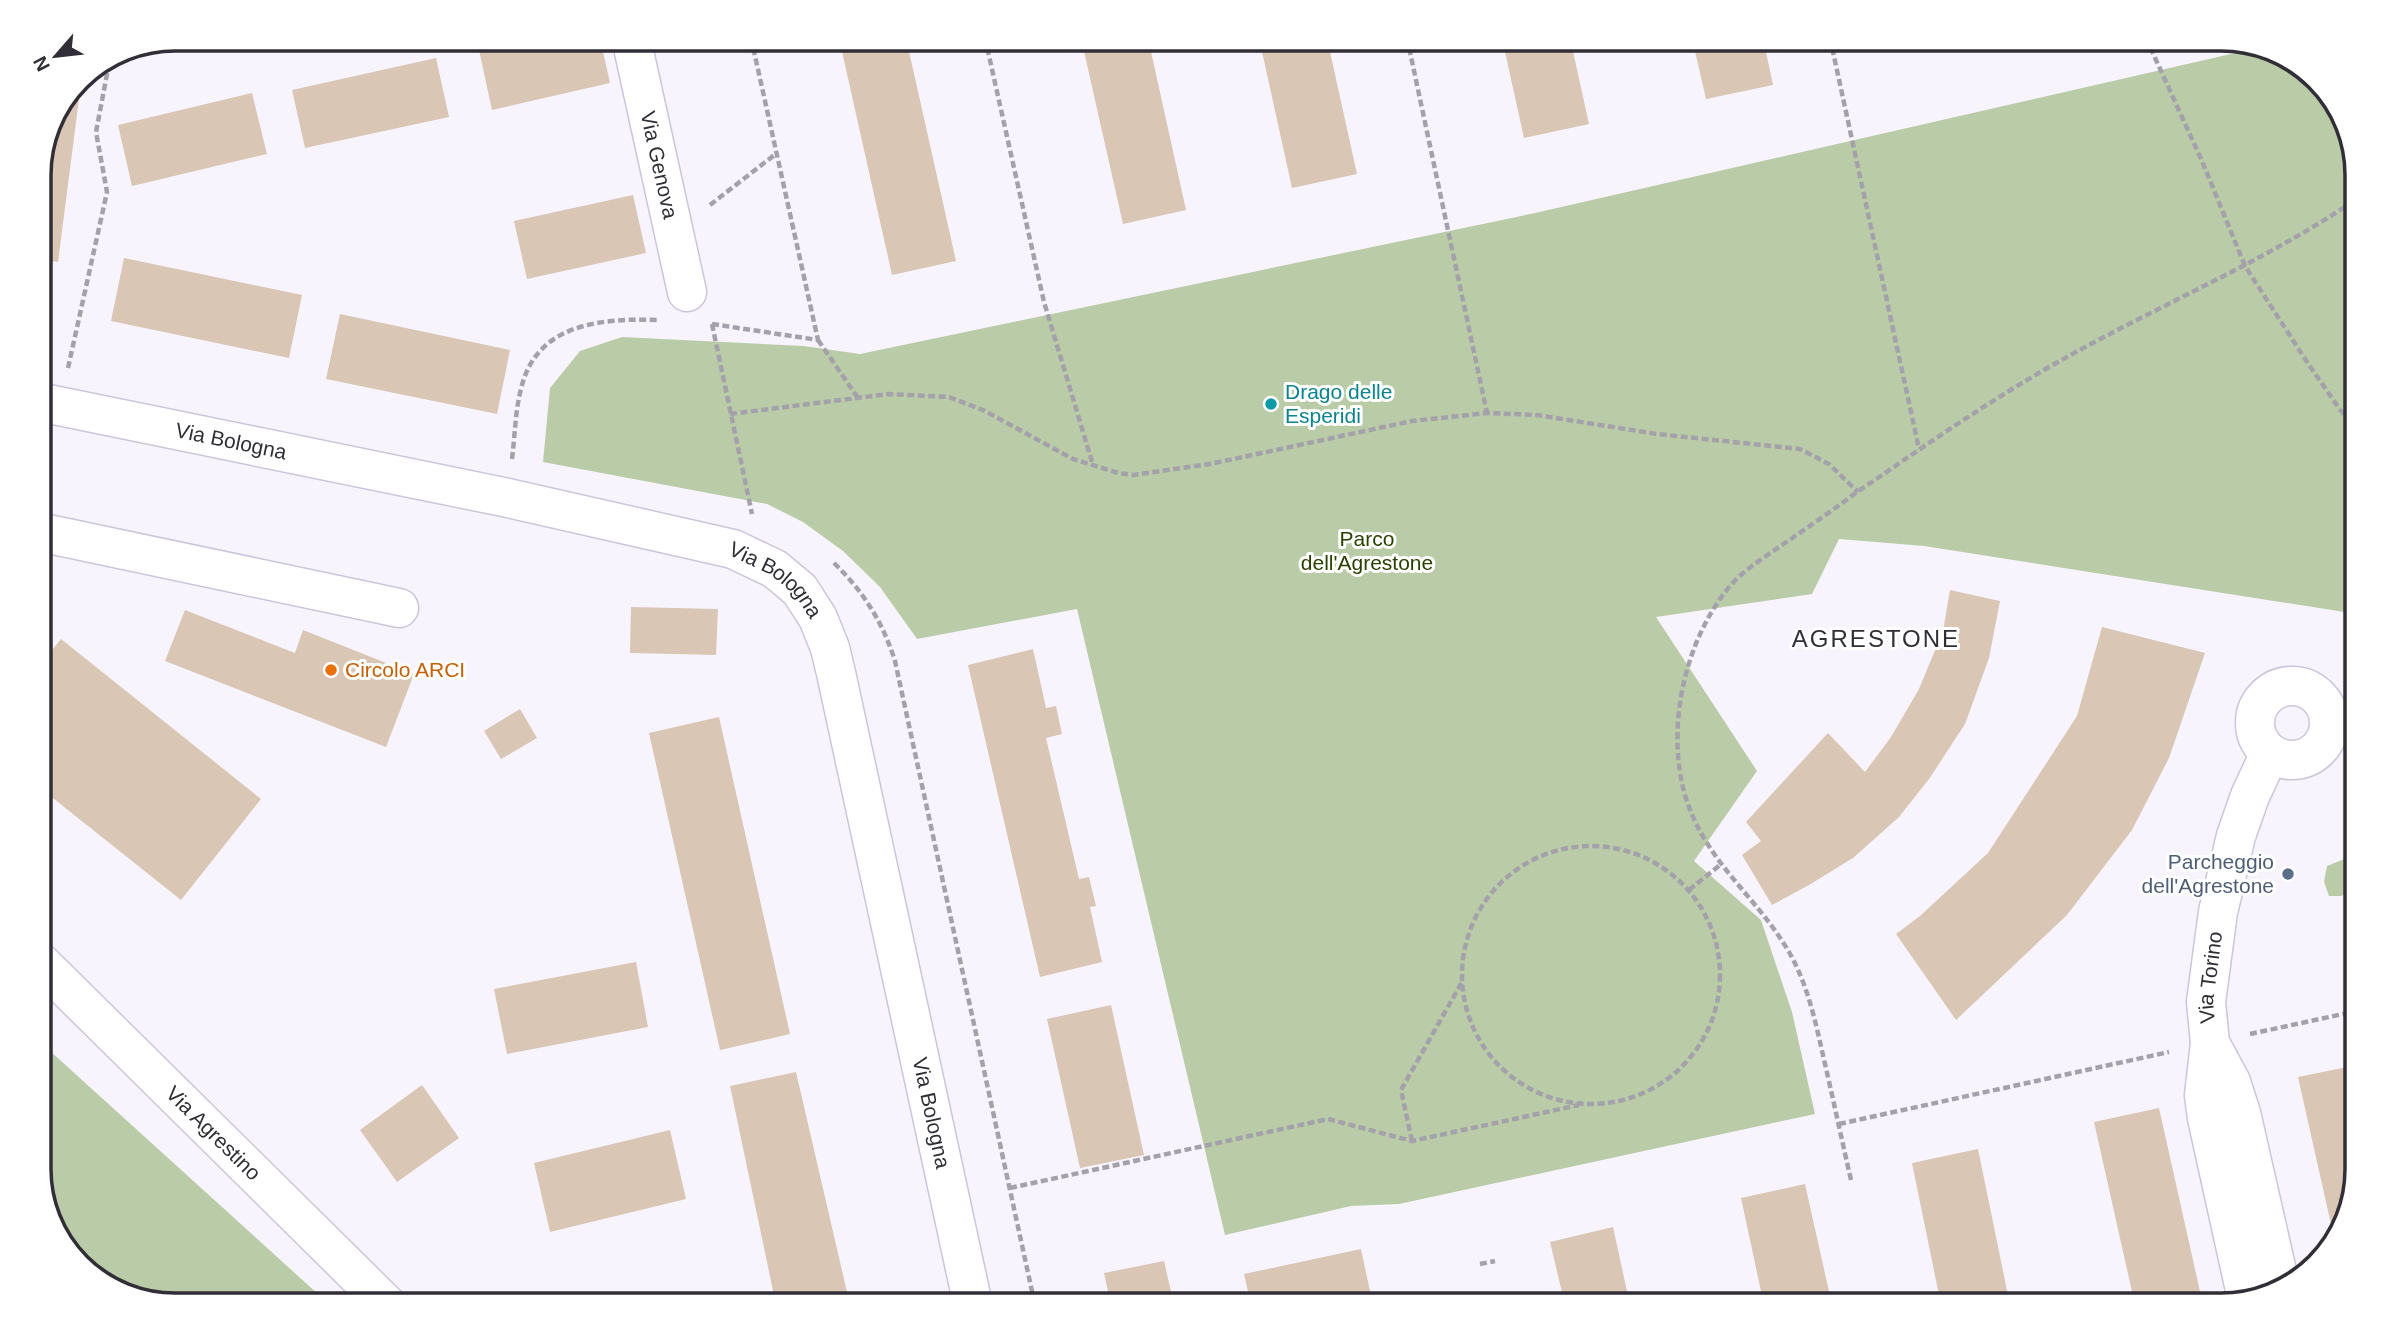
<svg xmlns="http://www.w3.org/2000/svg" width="2396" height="1344" viewBox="0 0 2396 1344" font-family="Arial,sans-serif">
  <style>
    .green { fill: #bacca7 }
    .building { fill: #dac6b4 }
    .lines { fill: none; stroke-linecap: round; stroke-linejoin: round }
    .minor-casing { stroke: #ccc5dc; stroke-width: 41 }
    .path { stroke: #a4a1aa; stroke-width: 4.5; stroke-dasharray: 7 3.5; stroke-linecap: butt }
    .minor { stroke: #fff; stroke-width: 38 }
    .culture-dot { fill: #0f9aa8; stroke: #fff; stroke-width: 2.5 }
    .food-dot { fill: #e8710a; stroke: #fff; stroke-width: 2.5 }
    .service-dot { fill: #5c6f8a; stroke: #fff; stroke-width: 2.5 }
    .labels { text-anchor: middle; stroke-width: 6; stroke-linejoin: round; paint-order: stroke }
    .street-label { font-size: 21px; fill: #312e37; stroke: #fff }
    .culture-label { font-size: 21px; fill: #0d838f; stroke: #fff; text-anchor: start }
    .park-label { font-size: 21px; fill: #2a4102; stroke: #fff }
    .food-label { font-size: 21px; fill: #c56008; stroke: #fff; text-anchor: start }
    .service-label { font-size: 21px; fill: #4e5e75; stroke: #fff; text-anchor: end }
    .quarter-label { font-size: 24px; letter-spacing: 2px; fill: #312e37; stroke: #fff }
    .rim { fill: none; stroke: #312e37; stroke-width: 3.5 }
  </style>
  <rect width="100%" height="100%" fill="#f7f4fe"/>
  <g class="green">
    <polygon points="2257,48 2289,57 2335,100 2357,166 2357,614 1924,546 1839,539 1812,594 1656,617 1757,771 1694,861 1761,920 1792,1012 1815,1114 1399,1204 1351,1206 1225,1235 1077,609 917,639 880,587 843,551 803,522 767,504 543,462 550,388 580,351 622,337 804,346 860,354 1535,213"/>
    <polygon points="2357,854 2357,888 2341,896 2329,896 2324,882 2327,866"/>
    <polygon points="39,1041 319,1295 304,1305 175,1305 107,1287 61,1245 39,1178"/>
  </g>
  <g class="building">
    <polygon points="533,38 600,38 610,83 492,110 479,50"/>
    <polygon points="839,38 906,38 956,261 892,275"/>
    <polygon points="1081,38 1148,38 1186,210 1123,224"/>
    <polygon points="1259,38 1327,38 1357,174 1292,188"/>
    <polygon points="1502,38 1570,38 1589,124 1524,138"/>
    <polygon points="1692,38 1763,38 1773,85 1706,99"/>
    <polygon points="1938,38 1984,38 1984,40 1940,50"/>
    <polygon points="436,58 449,117 305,148 292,90"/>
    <polygon points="80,91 58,262 39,259 39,166 52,115 68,93"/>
    <polygon points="252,93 267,154 132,186 118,125"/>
    <polygon points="633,195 646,253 527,279 514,221"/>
    <polygon points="124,258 302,295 289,358 111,321"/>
    <polygon points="340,314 510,350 497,414 326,379"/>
    <polygon points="1950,590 2000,601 1989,658 1965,724 1929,779 1899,817 1853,858 1809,885 1772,905 1742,855 1761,841 1746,822 1828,733 1865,772 1891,737 1919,689 1943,631"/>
    <polygon points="631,607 718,609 716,655 630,653"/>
    <polygon points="185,610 295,653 303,630 414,674 386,747 165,661"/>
    <polygon points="2102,627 2205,653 2169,758 2132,830 2067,915 1956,1020 1896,934 1920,916 1988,853 2077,716"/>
    <polygon points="61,639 261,799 181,900 39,787 39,666"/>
    <polygon points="1033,649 1046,708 1056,706 1062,734 1046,738 1079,879 1089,877 1096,906 1090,907 1102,962 1040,977 968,665"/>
    <polygon points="520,709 537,738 501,759 484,731"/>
    <polygon points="719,717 790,1034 720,1050 649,733"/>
    <polygon points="636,962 648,1027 507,1054 494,989"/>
    <polygon points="1111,1005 1144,1155 1080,1168 1047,1019"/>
    <polygon points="2357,1065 2357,1169 2339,1237 2335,1242 2298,1077"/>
    <polygon points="796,1072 850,1305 776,1305 730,1086"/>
    <polygon points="422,1085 459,1138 397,1182 360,1130"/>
    <polygon points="2159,1108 2203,1305 2135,1305 2094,1122"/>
    <polygon points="670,1130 686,1199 550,1232 534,1163"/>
    <polygon points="1978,1149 2010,1305 1941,1305 1912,1163"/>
    <polygon points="1805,1184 1832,1305 1764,1305 1741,1198"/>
    <polygon points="1613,1227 1630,1305 1565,1305 1550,1242"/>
    <polygon points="1361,1249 1373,1305 1251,1305 1244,1274"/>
    <polygon points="1164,1261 1174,1305 1111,1305 1104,1273"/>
  </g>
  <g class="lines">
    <defs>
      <g id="minor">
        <path id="s1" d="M631,38L687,292"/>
        <path id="s2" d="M39,402L508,498L733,549L775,569L800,590L818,618L830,648L836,673L973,1305"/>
        <polyline points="39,532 399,608"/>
        <circle cx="2292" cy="723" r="37"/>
        <path id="s3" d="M39,961L387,1305"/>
        <polyline points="2210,1043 2231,1082 2241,1113 2281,1289"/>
        <path id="s4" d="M2247,1299L2207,1118L2204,1095L2210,1043L2206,1002L2218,912L2236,836L2250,796L2270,753"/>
      </g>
    </defs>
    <use href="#minor" class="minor-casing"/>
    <g class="path">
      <polyline points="985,38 1044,302 1093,465"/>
      <polyline points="1407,38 1487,413"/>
      <polyline points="1830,38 1919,449"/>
      <polyline points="2146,38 2202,161 2245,266 2307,362 2341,411 2357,429"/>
      <polyline points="671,42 686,38"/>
      <polyline points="710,205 777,153"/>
      <polyline points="712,324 818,340 751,38"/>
      <polyline points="712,324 752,514"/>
      <polyline points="818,340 858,398"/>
      <polyline points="68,368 107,192 96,132 107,74 105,61"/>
      <polyline points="730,414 888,394 949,397 983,410 1073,459 1118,473 1133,475 1210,464 1412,421 1487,413 1537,415 1657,434 1800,449 1829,464 1858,492"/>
      <path d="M512,459C515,436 515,412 521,389C536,323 602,318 658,320"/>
      <path d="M834,563C864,592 883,623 895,661L1035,1305"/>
      <circle cx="1591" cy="975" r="129"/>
      <polyline points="1689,890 1720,865"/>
      <polyline points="2250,1034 2357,1011"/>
      <polyline points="1839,1124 2169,1052"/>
      <polyline points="1412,1141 1401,1090 1462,982"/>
      <path d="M1851,1180C1842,1141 1834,1103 1825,1064C1816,1025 1809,987 1789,952C1754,892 1698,857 1682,783C1668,718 1687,637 1730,586C1744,570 1762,559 1779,547C1804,530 1829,513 1853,495C1920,449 1987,402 2058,362C2157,306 2262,263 2357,199"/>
      <polyline points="1010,1188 1328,1119 1412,1141 1579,1105"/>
      <polyline points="1480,1264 1495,1261"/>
    </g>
    <use href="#minor" class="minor"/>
  </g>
  <circle class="culture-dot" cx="1271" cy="404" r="7"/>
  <circle class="food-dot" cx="331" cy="670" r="7"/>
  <circle class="service-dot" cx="2288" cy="874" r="7"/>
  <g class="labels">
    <g class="street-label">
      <text dy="7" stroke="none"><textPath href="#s1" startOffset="130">Via Genova</textPath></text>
      <text dy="7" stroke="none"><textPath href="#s2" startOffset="196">Via Bologna</textPath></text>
      <text dy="7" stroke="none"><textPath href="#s2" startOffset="763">Via Bologna</textPath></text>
      <text dy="7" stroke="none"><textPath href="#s4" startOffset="327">Via Torino</textPath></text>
      <text dy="7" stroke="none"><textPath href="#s2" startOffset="1330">Via Bologna</textPath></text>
      <text dy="7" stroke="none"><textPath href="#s3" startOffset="245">Via Agrestino</textPath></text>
    </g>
    <g class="culture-label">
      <text x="1285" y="399">Drago delle<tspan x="1285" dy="24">Esperidi</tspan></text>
    </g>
    <g class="park-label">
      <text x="1367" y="546">Parco<tspan x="1367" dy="24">dell'Agrestone</tspan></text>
    </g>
    <g class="food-label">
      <text x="345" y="677">Circolo ARCI</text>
    </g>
    <g class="service-label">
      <text x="2274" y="869">Parcheggio<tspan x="2274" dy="24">dell'Agrestone</tspan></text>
    </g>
    <g class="quarter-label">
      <text x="1876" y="647">AGRESTONE</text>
    </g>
  </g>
  <path d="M0 0H2396V1344H0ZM175 51H2221A124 124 0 0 1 2345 175V1169A124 124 0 0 1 2221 1293H175A124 124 0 0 1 51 1169V175A124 124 0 0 1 175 51Z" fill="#fff" fill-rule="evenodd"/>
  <path class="rim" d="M175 51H2221A124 124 0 0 1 2345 175V1169A124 124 0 0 1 2221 1293H175A124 124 0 0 1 51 1169V175A124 124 0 0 1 175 51Z"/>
  <g transform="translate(56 56) rotate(242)" stroke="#ffffff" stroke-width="5" paint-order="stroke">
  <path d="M0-5L12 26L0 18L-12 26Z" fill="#312e37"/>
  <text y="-10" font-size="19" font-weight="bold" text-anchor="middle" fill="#312e37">N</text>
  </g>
</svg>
